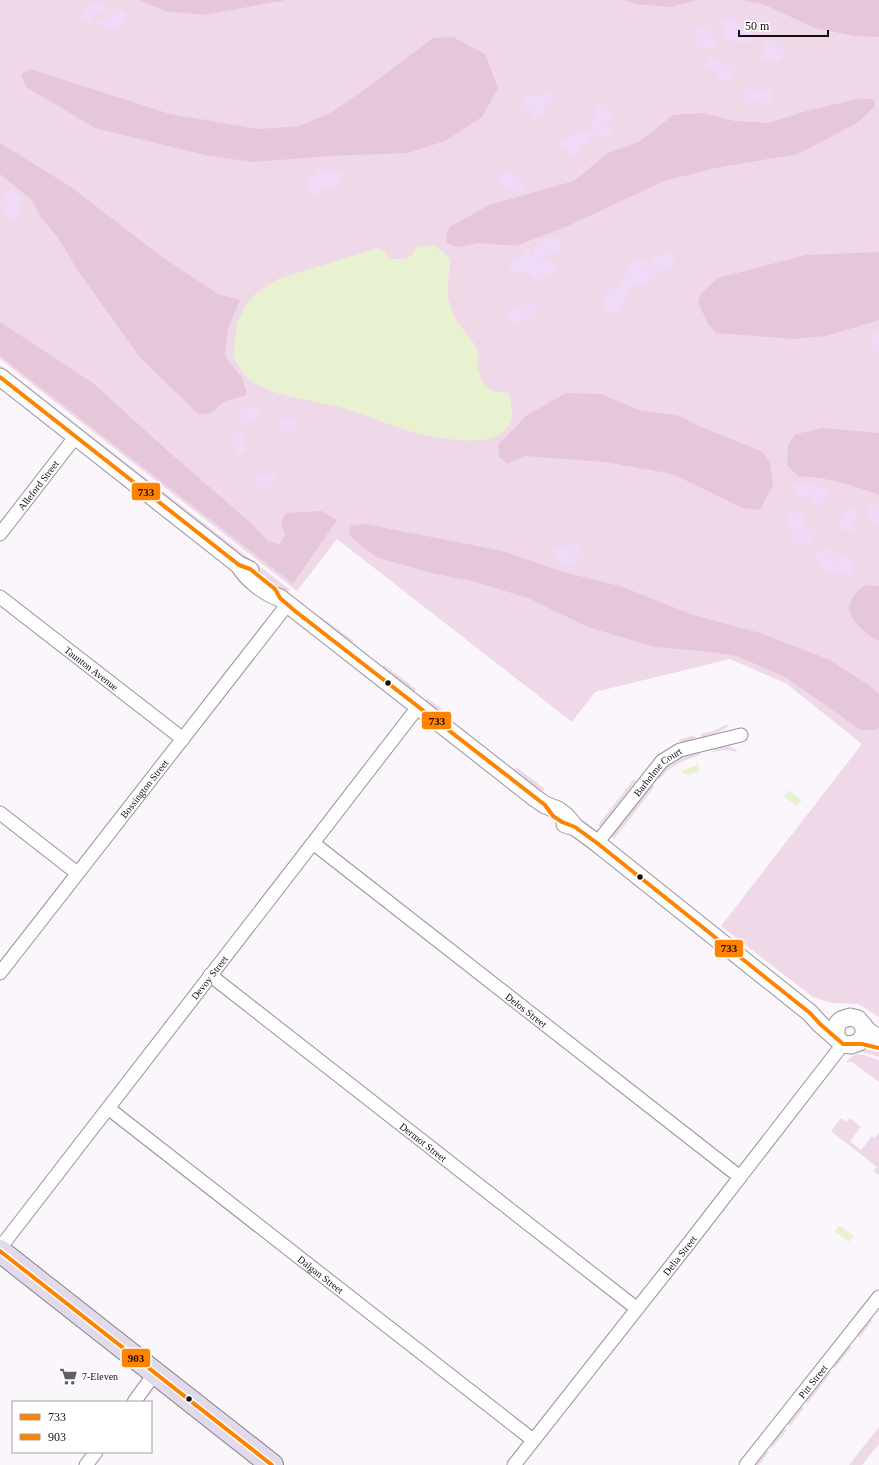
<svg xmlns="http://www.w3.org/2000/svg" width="879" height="1465" viewBox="0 0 879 1465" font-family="'Times New Roman',serif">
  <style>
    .green { fill: #efd8e8 }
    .forest { fill: #e6c7d9 }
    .sand { fill: #efdbf8 }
    .water { fill: #e9f2d0 }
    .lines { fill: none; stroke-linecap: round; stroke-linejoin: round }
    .minor-casing { stroke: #959496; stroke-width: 15 }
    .tertiary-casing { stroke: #959496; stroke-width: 19 }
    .trunk-casing { stroke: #838184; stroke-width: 24 }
    .minor { stroke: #fefeff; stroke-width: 13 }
    .tertiary { stroke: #fefeff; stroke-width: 17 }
    .trunk { stroke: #e2daea; stroke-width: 22 }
    .bus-1-casing { stroke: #fff; stroke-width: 7 }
    .bus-2-casing { stroke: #fff; stroke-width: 7 }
    .bus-1 { stroke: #ff8200; stroke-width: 4 }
    .bus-2 { stroke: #ff8200; stroke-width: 4 }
    .bus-dot { fill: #101010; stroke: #fff; stroke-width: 1.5 }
    .labels { text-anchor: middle; stroke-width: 4; stroke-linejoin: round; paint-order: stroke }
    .street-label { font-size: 10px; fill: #101010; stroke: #fff }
    .poi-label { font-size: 10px; fill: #101010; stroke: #fff; text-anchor: start }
    .line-badge { stroke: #fff; stroke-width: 1.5 }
    .pale-badge-label { font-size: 11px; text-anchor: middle; font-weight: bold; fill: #111 }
  </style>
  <rect width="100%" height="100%" fill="#faf6fc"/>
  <g class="green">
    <polygon points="0,0 879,0 879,1017 858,1004 832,1003 813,997 721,926 862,744 787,684 730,659 595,692 572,722 337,539 297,591 0,359"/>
    <polygon points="0,365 290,590 285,594 271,581 0,370"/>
    <polygon points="321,617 354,641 349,643 320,620"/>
    <polygon points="384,665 416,689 414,692 401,682 399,684 383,668"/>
    <polygon points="427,698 450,715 445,717 426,701"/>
    <polygon points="727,724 728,727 717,733 703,737 700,734 714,731"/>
    <polygon points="695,735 695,739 681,743 679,740"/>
    <polygon points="728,746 736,749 737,752 727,750 712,752 713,749"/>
    <path d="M699,752L700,755C684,760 671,765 660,779L658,778C662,763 685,756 699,752Z"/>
    <polygon points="516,767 545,789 539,794 531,788 532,784 515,770"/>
    <polygon points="634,779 636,781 600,827 598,825"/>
    <polygon points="651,785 655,786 614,839 612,836 612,834"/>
    <polygon points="860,1048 879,1052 879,1057 863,1052 851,1053"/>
    <polygon points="857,1054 864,1055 879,1060 879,1082 852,1062 846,1062 851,1057"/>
    <polygon points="841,1118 846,1122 850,1118 861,1127 850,1141 861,1150 872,1136 875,1138 879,1132 879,1175 873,1171 877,1167 831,1131"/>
    <polygon points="869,1319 873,1320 859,1338 857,1334"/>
    <polygon points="848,1346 852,1347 834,1369 832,1366"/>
    <polygon points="829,1371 831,1373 807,1404 805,1400"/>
    <polygon points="800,1407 804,1408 790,1426 787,1423"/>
    <polygon points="879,1427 879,1444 862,1465 849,1465"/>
    <polygon points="783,1429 787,1430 772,1448 770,1445"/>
    <polygon points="766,1451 769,1452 759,1465 754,1465"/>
  </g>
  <g class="forest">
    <polygon points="139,0 286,0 203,15 166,11"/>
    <polygon points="622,0 698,0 670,7 636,4"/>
    <polygon points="739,0 879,0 879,37 854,36 815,28 763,4"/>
    <polygon points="453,37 485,54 498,88 482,117 445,141 408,153 329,156 254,162 209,156 95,128 26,87 21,74 30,69 170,114 259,129 300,126 332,112 368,87 433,38"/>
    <polygon points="862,98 874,100 875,106 857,123 798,154 720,167 664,181 570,225 516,246 479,243 457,247 447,243 446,236 450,227 489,205 574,181 608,153 639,142 673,115 702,113 735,121 768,123 810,110"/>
    <path d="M0,143L71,187L162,257L218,294L240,300L228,329L225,356L242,378L247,394C240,398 233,398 226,401C212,410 217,414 198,414L139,356L78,271L59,239L41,217L31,199L0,174Z"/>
    <polygon points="879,252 879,320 826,336 793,339 716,333 708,324 698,302 701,293 718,278 806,255"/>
    <polygon points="0,322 93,383 170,453 250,522 269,542 280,544 285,535 281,522 286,513 322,511 337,520 293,584 0,356"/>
    <polygon points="566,393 601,394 639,410 680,416 701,427 763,452 770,462 773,485 760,510 742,508 673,474 605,462 524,456 508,464 499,457 498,445 526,416"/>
    <path d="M823,428L879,433V495C852,485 826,477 798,476L787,465L788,445L796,434Z"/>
    <polygon points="365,524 503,551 563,572 623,587 693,615 760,633 830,660 870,686 879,694 879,728 876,730 861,730 785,677 737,656 712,652 655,647 588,627 528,598 472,581 431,573 376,557 352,538 349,531 351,526"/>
    <path d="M866,585L879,586V641C873,639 868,634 863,630C844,614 845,599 866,585Z"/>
  </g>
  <g class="sand">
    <polygon points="92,1 106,3 107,8 93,15 93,22 91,23 82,17 81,13 89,3"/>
    <path d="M115,9H120L126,15C128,31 108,31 98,25V22C103,18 106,20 108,13Z"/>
    <polygon points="730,17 739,21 743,28 751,31 753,36 751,41 744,43 735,40 731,41 726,41 724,36 725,30 720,24 723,20"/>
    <path d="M696,26C706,24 713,35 718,42L717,46C712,50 707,47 701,49C694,46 697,44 697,39C697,36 694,34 694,30Z"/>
    <path d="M768,41L775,42L783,51V57L779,63L771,60L763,59C761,54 764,44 768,41Z"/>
    <path d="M712,58C719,59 730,67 734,72L733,79L726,82L720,80L716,71L706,67L707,61Z"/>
    <path d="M747,87L754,91L770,89L772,91L773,96C771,101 766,105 761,103L759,99L755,103H748L746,101L742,92Z"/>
    <path d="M546,92H551L553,97C552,101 549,102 547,105C543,111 544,119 535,118L532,114L533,107L525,108L522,102L528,96H538Z"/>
    <path d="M600,104C607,107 618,111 612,121L600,122L601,125L607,124L611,126C612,132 610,136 604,137C590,135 586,125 596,114L595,108Z"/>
    <polygon points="584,130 591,135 591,141 587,144 580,144 581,149 579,154 574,157 571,156 566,149 561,147 561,142 562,140 577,132"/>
    <path d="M317,168L324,171L336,170L342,172L343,174L337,185L326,190L322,188L323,186L321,185L320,194L315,196C299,188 311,179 316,169Z"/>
    <polygon points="509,172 519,175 519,177 515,180 522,181 524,183 524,190 521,192 506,190 503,185 498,181 497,176 502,173"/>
    <path d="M14,191L20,197C24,206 22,220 10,222L4,215L0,205C3,197 6,192 14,191Z"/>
    <path d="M549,237L560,239L562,247L559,253L550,254L543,258L544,262L549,259L553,261L555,268L551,273L538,280L534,278L529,273C525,273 520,274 516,273C502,269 514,261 519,257C522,255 524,250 528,248L531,249V254L533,253C536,244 539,240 549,237Z"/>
    <path d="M665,252L672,255C680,270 664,267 658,273C654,276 651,282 646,284C642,286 637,285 633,287C631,289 629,292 627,294C624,300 625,307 620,311C610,317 601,307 604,297C606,290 613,289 618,285C624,279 628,269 633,261C637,259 642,258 646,261L645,267L648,269L656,257Z"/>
    <path d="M529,302L537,306C533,319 524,315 518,323C510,323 507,320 507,313C510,306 513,309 519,307C522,307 526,304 529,302Z"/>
    <path d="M878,329L879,330V353C869,350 869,334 878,329Z"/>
    <polygon points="253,407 260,410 261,417 257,419 251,419 245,424 241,422 240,410"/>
    <path d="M283,419H291L297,421L298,423L293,432L290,433C284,431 273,425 283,419Z"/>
    <path d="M236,431L242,433L246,445V451L242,454L236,452C233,444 229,438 236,431Z"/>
    <polygon points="263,474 274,474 277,478 275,483 264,489 257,485 256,481 259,476"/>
    <path d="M799,483H806L813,487C818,485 825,486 828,492V496L821,503H817L810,500L811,498L816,496L815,494L805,498L798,497L793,491V487Z"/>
    <polygon points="872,505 876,505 879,508 878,523 874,523 869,520 867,509"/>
    <path d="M851,509L856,511L858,516L856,520H851L855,525L854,530C848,532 839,531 838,523L844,513Z"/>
    <path d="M799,511C804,516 803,521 805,527C807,531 812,533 814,537L812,543H808L804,539L803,544L798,545L789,539L788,534L790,532H795L796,531L792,527L788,526C786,518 790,512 799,511Z"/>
    <polygon points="570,543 578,546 581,552 580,554 574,556 578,559 578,562 574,567 572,567 565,562 557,560 553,554 555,549 566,547"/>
    <path d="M822,549H827L835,553V556L830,560L833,562C839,558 847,551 854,561C853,572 852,575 840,572C828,578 820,567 814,559C815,554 817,551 822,549Z"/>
  </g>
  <g class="water">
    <path d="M434,245L451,259L448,281V299L455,319L476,346L479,359L477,367L482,382L492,391L508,393C511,403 514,413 510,423C499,453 429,437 406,430C386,424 366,415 346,409C319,401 272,397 251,381C243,375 238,364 233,357L237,324L244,308L256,293L278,279L377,248L386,252L389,259C401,259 410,261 416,248Z"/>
    <path d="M699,764V772C693,773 687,778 681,771Z"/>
    <polygon points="789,790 802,800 797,806 784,797"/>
    <polygon points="838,1226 840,1226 854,1236 853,1239 851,1239 849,1242 835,1232"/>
  </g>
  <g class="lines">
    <defs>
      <g id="minor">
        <path id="s1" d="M0,534L76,436"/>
        <path id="s2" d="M0,597L183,739"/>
        <polyline points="0,813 77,873"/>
        <path id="s3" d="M313,843L740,1177"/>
        <path id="s4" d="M597,843L662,761L680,750L741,735"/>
        <path id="s5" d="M0,973L287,605"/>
        <path id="s6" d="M210,975L636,1308"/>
        <path id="s7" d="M108,1108L533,1440"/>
        <path id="s8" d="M0,1248L418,707"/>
        <polyline points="134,1402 155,1373"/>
        <polyline points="86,1465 96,1452"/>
        <path id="s9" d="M514,1465L689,1243L843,1044"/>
        <path id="s10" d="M746,1465L879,1297"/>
      </g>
      <g id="tertiary">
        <polyline points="0,377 239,565 250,570"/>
        <path d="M239,565C248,580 264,592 280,598L535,798L545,805L558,810L566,816L575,827"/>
        <polyline points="565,824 575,827 597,843 810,1013 820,1024 843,1044 851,1045 859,1042 864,1035 864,1026"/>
        <polyline points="836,1037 836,1028 838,1023 841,1020 850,1017 858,1019 867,1030 879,1039"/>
      </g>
      <polyline id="trunk" points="0,1251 272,1465"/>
    </defs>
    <use href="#minor" class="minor-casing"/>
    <use href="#tertiary" class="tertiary-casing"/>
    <use href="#trunk" class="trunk-casing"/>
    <use href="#minor" class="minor"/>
    <use href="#tertiary" class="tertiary"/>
    <use href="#trunk" class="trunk"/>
    <defs>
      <polyline id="bus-1" points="0,377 239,565 250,569 275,589 280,598 295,611 545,805 553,816 562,822 575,827 597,843 810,1013 820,1024 843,1044 862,1044 879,1048"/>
      <polyline id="bus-2" points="0,1251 272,1465"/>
    </defs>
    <use href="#bus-1" class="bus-1-casing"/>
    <use href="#bus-2" class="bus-2-casing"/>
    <use href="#bus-1" class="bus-1"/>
    <use href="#bus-2" class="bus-2"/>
  </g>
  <defs>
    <symbol id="supermarket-bare" viewBox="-9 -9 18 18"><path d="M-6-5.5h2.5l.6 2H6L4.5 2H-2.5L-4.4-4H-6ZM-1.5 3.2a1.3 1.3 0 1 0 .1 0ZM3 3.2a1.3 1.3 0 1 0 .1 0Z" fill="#626063" stroke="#fff" stroke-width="2.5" paint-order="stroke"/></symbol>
  </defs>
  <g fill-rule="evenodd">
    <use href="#supermarket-bare" x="56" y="1364" width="25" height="25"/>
  </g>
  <g class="bus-dot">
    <circle cx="388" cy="683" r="3.5"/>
    <circle cx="640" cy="877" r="3.5"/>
    <circle cx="189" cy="1399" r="3.5"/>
  </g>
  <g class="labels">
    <g class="street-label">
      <text dy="4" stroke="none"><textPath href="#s1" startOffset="62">Alleford Street</textPath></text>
      <text dy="4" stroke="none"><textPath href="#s2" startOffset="116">Taunton Avenue</textPath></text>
      <text dy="4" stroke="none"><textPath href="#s4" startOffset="94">Barholme Court</textPath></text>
      <text dy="4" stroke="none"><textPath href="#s5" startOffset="234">Bossington Street</textPath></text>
      <text dy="4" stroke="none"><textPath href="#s8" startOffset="342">Devoy Street</textPath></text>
      <text dy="4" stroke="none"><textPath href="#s3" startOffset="271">Delos Street</textPath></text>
      <text dy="4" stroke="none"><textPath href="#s6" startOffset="271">Dermot Street</textPath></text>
      <text dy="4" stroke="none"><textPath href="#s9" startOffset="267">Delia Street</textPath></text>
      <text dy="4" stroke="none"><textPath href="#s7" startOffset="270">Dalgan Street</textPath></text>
      <text dy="4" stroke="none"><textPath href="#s10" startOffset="107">Pitt Street</textPath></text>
    </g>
    <g class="poi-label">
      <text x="82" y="1380">7-Eleven</text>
    </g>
  </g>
  <g class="line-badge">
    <rect x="131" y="482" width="30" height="19" rx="4" fill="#ff8200"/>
    <rect x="421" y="711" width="31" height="19" rx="4" fill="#ff8200"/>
    <rect x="714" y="939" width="30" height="19" rx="4" fill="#ff8200"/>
    <rect x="121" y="1348" width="30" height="20" rx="4" fill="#ff8200"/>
  </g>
  <g class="pale-badge-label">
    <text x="146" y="496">733</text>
    <text x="437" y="725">733</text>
    <text x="729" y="952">733</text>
    <text x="136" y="1362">903</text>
  </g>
  <rect x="12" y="1401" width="140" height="52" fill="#ffffff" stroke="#9f9f9f"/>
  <rect x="20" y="1414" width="20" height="6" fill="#ff8200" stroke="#9f9f9f"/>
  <text x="48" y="1421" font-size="12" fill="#101010">733</text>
  <rect x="20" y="1434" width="20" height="6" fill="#ff8200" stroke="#9f9f9f"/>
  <text x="48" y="1441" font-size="12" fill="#101010">903</text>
  <path d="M739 30v6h89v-6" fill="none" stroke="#101010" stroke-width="2"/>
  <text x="745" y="30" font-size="12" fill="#101010" stroke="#ffffff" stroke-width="3" paint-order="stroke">50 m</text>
</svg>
